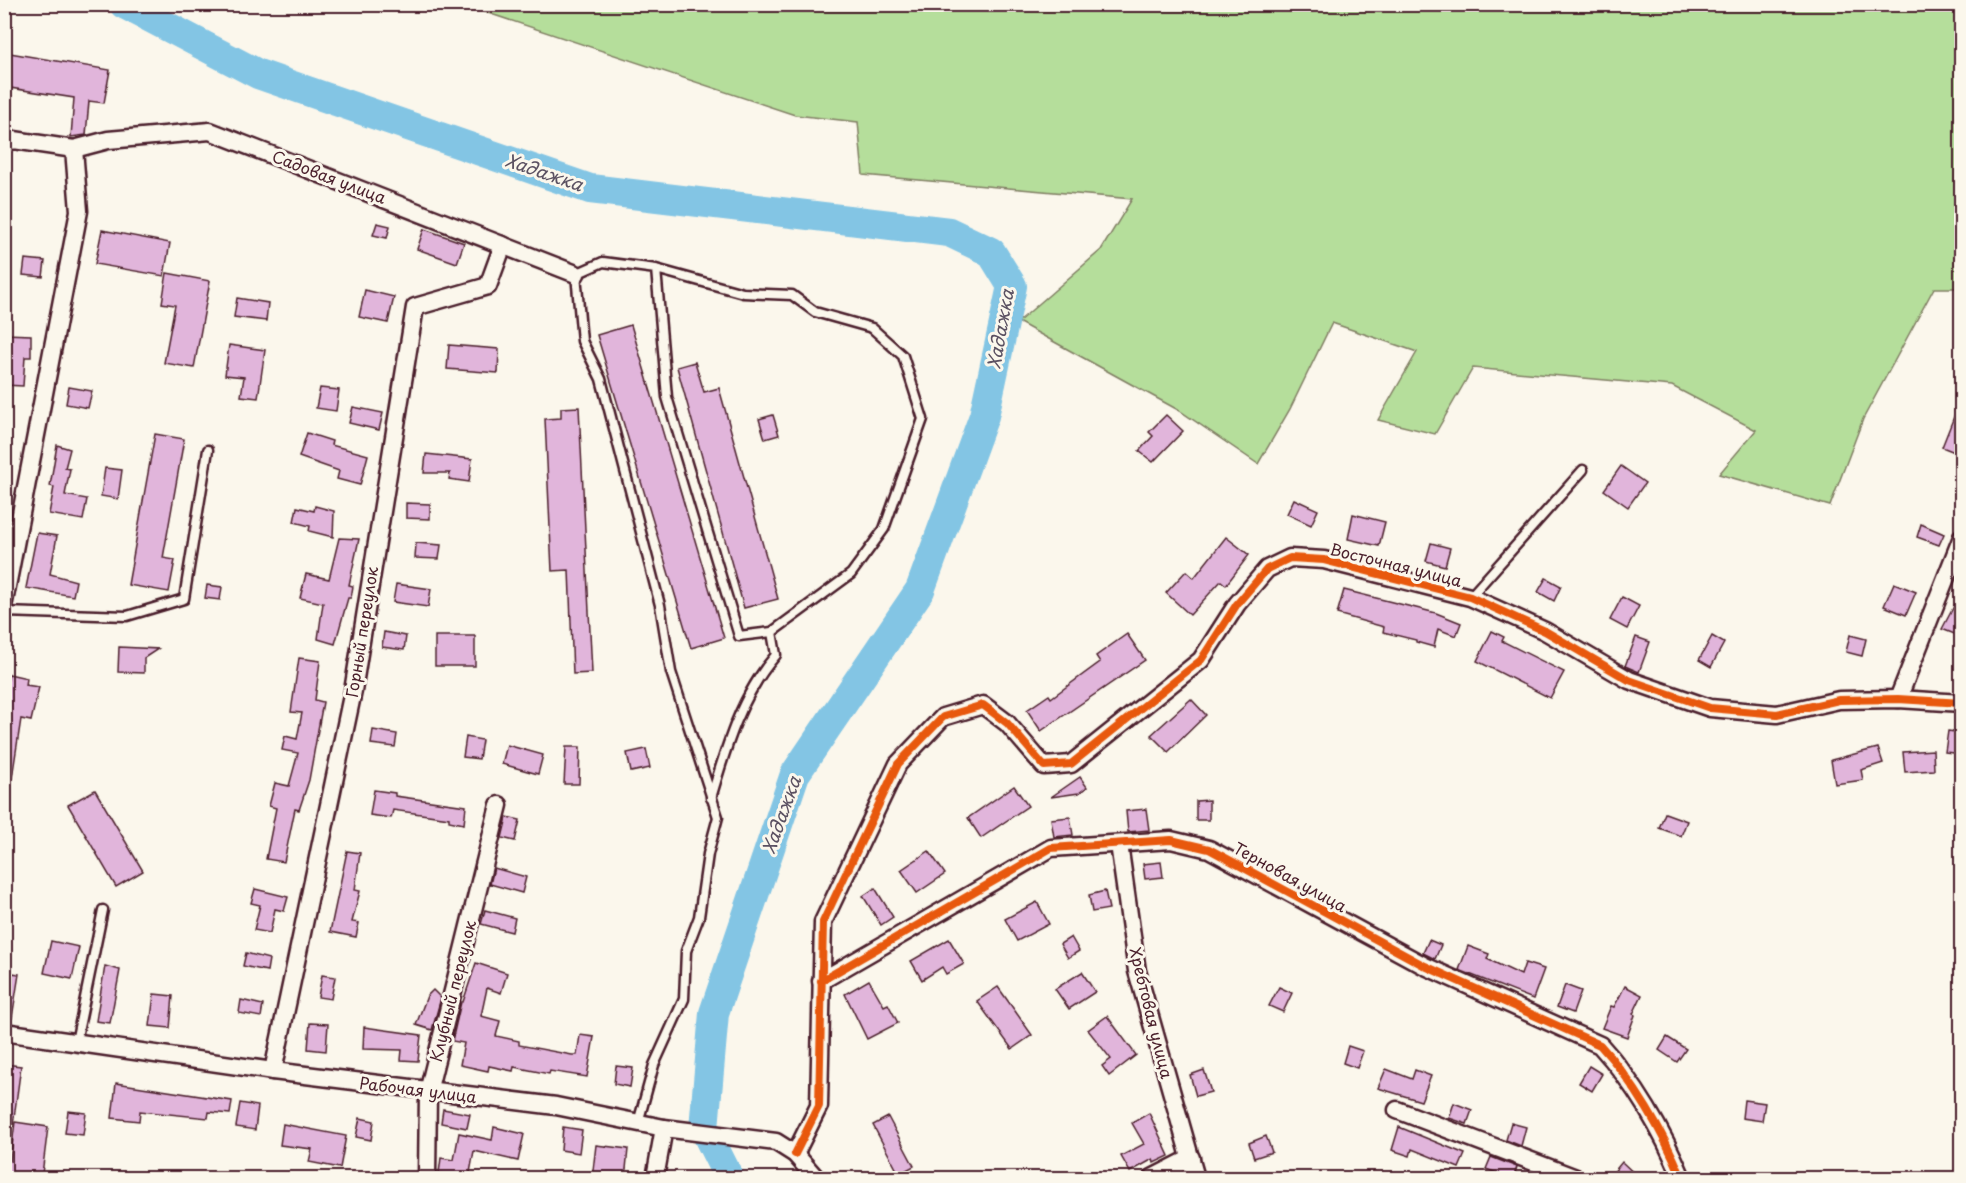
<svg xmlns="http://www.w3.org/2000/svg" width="1966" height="1183" viewBox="0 0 1966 1183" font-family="'Playpen Sans',sans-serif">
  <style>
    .green { fill: #b5de9b; stroke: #807e63; stroke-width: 1.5 }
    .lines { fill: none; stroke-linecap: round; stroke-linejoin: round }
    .river { stroke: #83c5e4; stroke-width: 30 }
    .building { fill: #e1b5db; stroke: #4a1f2b; stroke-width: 1.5 }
    .lane-casing { stroke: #4a1f2b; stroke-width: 13 }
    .street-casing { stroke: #4a1f2b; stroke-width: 21 }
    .lane { stroke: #fbf7ec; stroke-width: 8 }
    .street { stroke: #fbf7ec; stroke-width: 16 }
    .cycleway-casing { stroke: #fbf7ec; stroke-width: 11 }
    .cycleway { stroke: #e8590c; stroke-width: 8 }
    .labels { text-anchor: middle; stroke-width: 6; stroke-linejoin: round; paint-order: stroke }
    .street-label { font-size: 16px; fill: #4a1f2b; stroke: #fbf7ec }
    .water-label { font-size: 18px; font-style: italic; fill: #5b5162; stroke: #fbf7ec }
  </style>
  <rect width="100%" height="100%" fill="#fbf7ec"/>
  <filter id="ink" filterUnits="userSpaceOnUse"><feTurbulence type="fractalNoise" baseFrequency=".0167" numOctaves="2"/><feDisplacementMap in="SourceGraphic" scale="12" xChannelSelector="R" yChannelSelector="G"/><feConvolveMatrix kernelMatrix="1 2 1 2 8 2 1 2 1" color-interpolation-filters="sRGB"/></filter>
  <g filter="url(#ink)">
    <polygon class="green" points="464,5 1961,5 1961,288 1934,288 1863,419 1830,506 1719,474 1756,430 1672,386 1473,368 1435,434 1378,420 1417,352 1332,323 1290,409 1258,464 1180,411 1018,322 1101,250 1132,199 863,175 858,122 795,115"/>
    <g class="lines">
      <polyline class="river" points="124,4 258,74 590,189 949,232 991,252 1012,286 984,416 920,590 795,774 714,1013 704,1128 729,1178"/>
    </g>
    <g class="building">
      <polygon points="4,52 110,70 104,103 89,101 86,135 71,137 74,98 4,87"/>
      <polygon points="377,223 390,226 387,238 373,235"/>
      <polygon points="424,229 464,243 457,263 417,249"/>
      <polygon points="102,230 170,243 164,276 95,264"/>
      <polygon points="25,259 45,261 43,277 23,275"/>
      <polygon points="167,273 210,281 194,368 164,363 175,305 162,303"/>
      <polygon points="365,290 394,297 388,323 359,317"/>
      <polygon points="237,298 268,303 266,321 234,317"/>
      <polygon points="631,325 724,638 691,648 597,335"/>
      <polygon points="4,334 31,335 31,357 25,357 23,386 4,385"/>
      <polygon points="229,345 265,350 258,398 241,396 244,377 225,375"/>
      <polygon points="449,345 499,349 498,373 447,369"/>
      <polygon points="695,362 704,392 719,388 778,599 744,608 677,367"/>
      <polygon points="69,387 92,391 88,408 66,404"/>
      <polygon points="320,388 339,390 336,411 316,408"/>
      <polygon points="1961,399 1962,399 1962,455 1942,447"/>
      <polygon points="353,407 383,413 379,430 349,423"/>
      <polygon points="579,407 592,673 573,674 569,570 552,571 545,419 561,418 561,408"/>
      <polygon points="773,415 779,435 765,439 759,419"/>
      <polygon points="1166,415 1183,431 1153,462 1139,451 1153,436 1149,432"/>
      <polygon points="307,433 332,441 331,445 368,455 360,485 337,479 339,471 299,457"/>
      <polygon points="155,434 184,439 163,558 175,560 169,592 128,585"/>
      <polygon points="57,445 70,449 65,468 70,469 65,495 87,499 83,520 49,514 54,487 50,486"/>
      <polygon points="426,454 472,459 469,482 449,479 450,473 424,473"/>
      <polygon points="1621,466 1645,483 1628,507 1604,490"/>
      <polygon points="105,468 122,470 118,499 101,496"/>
      <polygon points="1294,499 1318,510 1311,525 1287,514"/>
      <polygon points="406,503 430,504 430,519 406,518"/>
      <polygon points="315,506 334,511 333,537 309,531 310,526 294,522 297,507 314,511"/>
      <polygon points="1353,514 1385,522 1379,546 1348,539"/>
      <polygon points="1921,524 1944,534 1939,545 1917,537"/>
      <polygon points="37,533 57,536 50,574 76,581 73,596 26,588"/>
      <polygon points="1226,537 1249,555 1226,585 1221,581 1190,615 1166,593 1186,571 1194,578"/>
      <polygon points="339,538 359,539 349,585 353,586 351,598 348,598 335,644 318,639 323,603 300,598 306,574 329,579"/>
      <polygon points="416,543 441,545 439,559 415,558"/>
      <polygon points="1431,543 1450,548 1445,566 1426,561"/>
      <polygon points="1546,578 1561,586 1554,601 1538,592"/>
      <polygon points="1894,583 1916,592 1906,615 1884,606"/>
      <polygon points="396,584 431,589 428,607 393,602"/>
      <polygon points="207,585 222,587 220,600 205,598"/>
      <polygon points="1344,590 1436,613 1461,623 1456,636 1438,629 1434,647 1416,642 1416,640 1383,632 1384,627 1337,614"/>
      <polygon points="1962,591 1962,637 1942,629"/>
      <polygon points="1622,597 1639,606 1627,629 1610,620"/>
      <polygon points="1492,631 1504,637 1502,641 1564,672 1550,698 1477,661"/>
      <polygon points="384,632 406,636 404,650 382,647"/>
      <polygon points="1127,634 1145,660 1041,731 1027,710 1049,695 1051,698 1100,662 1096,656"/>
      <polygon points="1850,635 1866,639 1862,656 1846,652"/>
      <rect x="435" y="636" width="40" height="30"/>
      <polygon points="1712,636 1724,643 1711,667 1699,660"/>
      <polygon points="1636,637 1650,642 1639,672 1625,666"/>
      <polygon points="119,647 158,649 144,658 144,673 118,672"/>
      <polygon points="299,658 320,661 315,700 323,702 309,780 299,810 295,809 284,862 266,859 276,808 269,806 275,783 289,786 298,753 282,750 285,736 297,739 302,713 291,712"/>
      <polygon points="9,674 27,678 26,685 39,687 31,721 21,719 12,778 4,777 4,694"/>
      <polygon points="1191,699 1206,715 1168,752 1151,735"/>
      <polygon points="373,730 397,734 395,747 371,744"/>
      <polygon points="1948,731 1962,733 1962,754 1945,752"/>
      <polygon points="466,737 482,740 479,759 463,757"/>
      <polygon points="507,745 543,755 538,774 502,764"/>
      <polygon points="566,747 580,747 579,784 564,784"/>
      <polygon points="1878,748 1883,763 1861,770 1863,780 1835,784 1831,760"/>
      <polygon points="646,749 650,768 631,772 627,753"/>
      <polygon points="1933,750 1934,770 1905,772 1903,752"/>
      <polygon points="1080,777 1087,787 1079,793 1051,797"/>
      <polygon points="1014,786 1028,806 981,838 968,818"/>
      <polygon points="95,790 143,871 116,887 68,805"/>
      <polygon points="374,790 395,793 395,796 466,806 464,824 449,821 449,818 393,810 391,818 370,815"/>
      <polygon points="1209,800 1209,820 1196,820 1196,801"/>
      <polygon points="1146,809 1149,830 1128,832 1126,811"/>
      <polygon points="1665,813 1687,821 1681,836 1659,828"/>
      <polygon points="507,817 520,820 515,841 502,838"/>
      <polygon points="1070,817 1073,835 1054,837 1051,819"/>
      <polygon points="347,851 360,853 355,890 360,891 352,922 359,923 356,937 330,932"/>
      <polygon points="929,851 945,874 917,893 901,870"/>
      <polygon points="1161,862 1163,877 1145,879 1143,864"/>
      <polygon points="494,868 526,877 522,893 490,884"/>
      <polygon points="875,888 893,917 881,925 863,896"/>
      <polygon points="255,889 288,897 284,911 275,909 270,933 254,930 260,905 251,903"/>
      <polygon points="1105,891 1109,909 1092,912 1089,895"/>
      <polygon points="1037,902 1049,924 1017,941 1005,919"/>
      <polygon points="485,910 515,918 512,932 481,924"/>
      <polygon points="1071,937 1079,951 1068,958 1060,944"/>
      <polygon points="949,939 964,964 946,974 942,967 922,980 911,961"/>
      <polygon points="1429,940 1441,945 1435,959 1423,953"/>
      <polygon points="51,941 79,947 72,979 44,973"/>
      <polygon points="1468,946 1489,954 1487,959 1521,975 1525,963 1544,969 1533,999 1459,970"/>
      <polygon points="246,953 269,959 267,971 243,966"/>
      <polygon points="476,963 507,973 501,993 487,988 481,1016 500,1021 496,1036 519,1041 519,1045 572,1055 577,1055 580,1035 594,1037 587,1077 550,1071 549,1074 514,1067 513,1071 489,1066 488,1071 460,1065 464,1043 452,1041 461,1002 463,1002"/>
      <polygon points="105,966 120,970 110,1023 96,1021"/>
      <polygon points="4,972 19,974 12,1018 4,1017"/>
      <polygon points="1082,972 1095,992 1069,1009 1055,989"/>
      <polygon points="322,975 335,977 331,999 318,997"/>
      <polygon points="869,980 884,1006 888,1004 898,1023 867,1039 845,994"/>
      <polygon points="1565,985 1581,991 1573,1013 1557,1007"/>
      <polygon points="1625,986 1642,995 1633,1014 1635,1015 1627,1037 1602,1028 1611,1006 1614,1007"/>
      <polygon points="998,987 1032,1035 1012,1049 977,1001"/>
      <polygon points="1279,987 1292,993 1283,1012 1269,1006"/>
      <polygon points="433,990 441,998 432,1030 416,1025 427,996"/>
      <polygon points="154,994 173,996 170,1028 150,1026"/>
      <polygon points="241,1000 263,1005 261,1017 239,1013"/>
      <polygon points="1107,1016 1136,1055 1109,1076 1102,1066 1111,1059 1088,1030"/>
      <polygon points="310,1023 328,1024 326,1051 308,1049"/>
      <polygon points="364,1027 421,1035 418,1061 401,1060 402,1050 363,1049"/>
      <polygon points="1667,1037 1686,1049 1677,1062 1659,1050"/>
      <polygon points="1348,1046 1363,1051 1357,1068 1343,1063"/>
      <polygon points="4,1064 21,1066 13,1125 4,1124"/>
      <polygon points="616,1066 633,1068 630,1087 614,1084"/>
      <polygon points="1589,1066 1602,1074 1592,1091 1579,1083"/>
      <polygon points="1386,1069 1412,1079 1415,1070 1431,1076 1421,1101 1378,1088"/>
      <polygon points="1204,1070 1211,1092 1196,1096 1190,1075"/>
      <polygon points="116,1083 232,1101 230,1114 209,1112 208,1118 140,1111 139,1121 112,1118"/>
      <polygon points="1744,1100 1765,1103 1762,1121 1742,1118"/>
      <polygon points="240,1103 258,1106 255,1130 236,1127"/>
      <polygon points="1454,1103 1472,1110 1467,1124 1449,1118"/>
      <polygon points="443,1109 470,1114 467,1128 441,1123"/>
      <polygon points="68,1111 86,1113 83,1135 65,1133"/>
      <polygon points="1149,1113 1169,1156 1154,1163 1153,1159 1130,1172 1121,1156 1144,1144 1132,1123"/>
      <polygon points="888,1117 914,1166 899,1174 873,1125"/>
      <polygon points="360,1118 374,1121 371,1140 356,1137"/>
      <polygon points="15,1122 48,1127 42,1174 31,1173 30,1179 4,1179 4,1160 10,1161"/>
      <polygon points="1511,1123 1526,1127 1521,1146 1506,1140"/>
      <polygon points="283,1124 346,1136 340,1168 309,1162 312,1149 280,1145"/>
      <polygon points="494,1127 524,1134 518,1161 474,1151 469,1178 439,1173 441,1158 454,1160 459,1133 492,1140"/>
      <polygon points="563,1127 582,1130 579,1153 561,1150"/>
      <polygon points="1399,1127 1465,1154 1459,1168 1412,1149 1410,1156 1392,1150"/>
      <polygon points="1266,1136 1272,1152 1254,1158 1249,1143"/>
      <polygon points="596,1145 628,1149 625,1179 592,1179"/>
      <polygon points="1491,1157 1517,1167 1513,1179 1486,1169"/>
      <polygon points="1622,1162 1640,1179 1608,1179"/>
    </g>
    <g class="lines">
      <defs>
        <g id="lane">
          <polyline points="1470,597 1583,470"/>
          <polyline points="4,612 127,616 184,599 208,450"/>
          <path d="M711,798C726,747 741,695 776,655L772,632"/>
          <polyline points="76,1042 103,910"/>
          <polyline points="638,1123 654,1065 684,999 686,951 699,917 708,854 718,817 671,672 660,605 601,379 582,341 576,274 603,262 656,269 743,293 792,295 815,312 872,328 903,356 923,419 884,529 851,574 772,632 739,636 667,397 656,269"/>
        </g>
        <g id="street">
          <polyline points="4,143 14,140 74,149 79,211 4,602"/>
          <polyline points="74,149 108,140 210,131 576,274"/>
          <polyline points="1898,699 1962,537"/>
          <polyline points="1119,844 1137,971 1196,1178"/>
          <path d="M821,981L1051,848L1171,840L1209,849L1425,966L1600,1045C1634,1082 1663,1132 1682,1178"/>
          <polyline points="4,1032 273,1071 556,1106 664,1128 776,1142 795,1154 816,1178"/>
          <polyline points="273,1071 353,691 415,307 488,286 503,245"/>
          <polyline points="1397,1110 1576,1178"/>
          <polyline points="795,1154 819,1106 823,922 898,764 943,717 983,705 1007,723 1044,766 1071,764 1201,660 1237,604 1267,569 1290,558 1324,560 1470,597 1545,631 1629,680 1710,708 1777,714 1839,700 1898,699 1962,703"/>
          <polyline points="427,1178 428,1092 499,805"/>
          <polyline points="655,1178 664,1128"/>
          <polyline points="1152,1178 1191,1158"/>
        </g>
      </defs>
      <use href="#lane" class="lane-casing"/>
      <use href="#street" class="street-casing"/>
      <use href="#lane" class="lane"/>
      <use href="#street" class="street"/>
      <defs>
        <g id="cycleway">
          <path d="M821,981L1051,848L1171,840L1209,849L1425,966L1600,1045C1634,1082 1663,1132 1682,1178"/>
          <polyline points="795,1154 819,1106 823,922 898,764 943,717 983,705 1007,723 1044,766 1071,764 1201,660 1237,604 1267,569 1290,558 1324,560 1470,597 1545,631 1629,680 1710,708 1777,714 1839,700 1898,699 1962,703"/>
        </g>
      </defs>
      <use href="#cycleway" class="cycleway-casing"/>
      <use href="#cycleway" class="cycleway"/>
    </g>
  </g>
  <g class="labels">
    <g class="street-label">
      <text transform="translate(329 177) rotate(21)" y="6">Садовая улица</text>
      <text transform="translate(1396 565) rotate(14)" y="6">Восточная улица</text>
      <text transform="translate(362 632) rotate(-81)" y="6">Горный переулок</text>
      <text transform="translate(1290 877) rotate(29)" y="6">Терновая улица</text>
      <text transform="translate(453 991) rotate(-76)" y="6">Клубный переулок</text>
      <text transform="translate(1151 1013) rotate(76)" y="6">Хребтовая улица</text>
      <text transform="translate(418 1090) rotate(7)" y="6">Рабочая улица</text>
    </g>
    <g class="water-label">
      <text transform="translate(544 173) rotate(19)" y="6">Хадажка</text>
      <text transform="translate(1001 329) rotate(-80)" y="6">Хадажка</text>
      <text transform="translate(782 815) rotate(-70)" y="6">Хадажка</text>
    </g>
  </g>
  <rect width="1966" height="1183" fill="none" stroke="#fbf7ec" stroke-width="24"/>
  <rect x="12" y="12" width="1942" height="1159" fill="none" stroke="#4a1f2b" stroke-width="2" filter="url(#ink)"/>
</svg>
